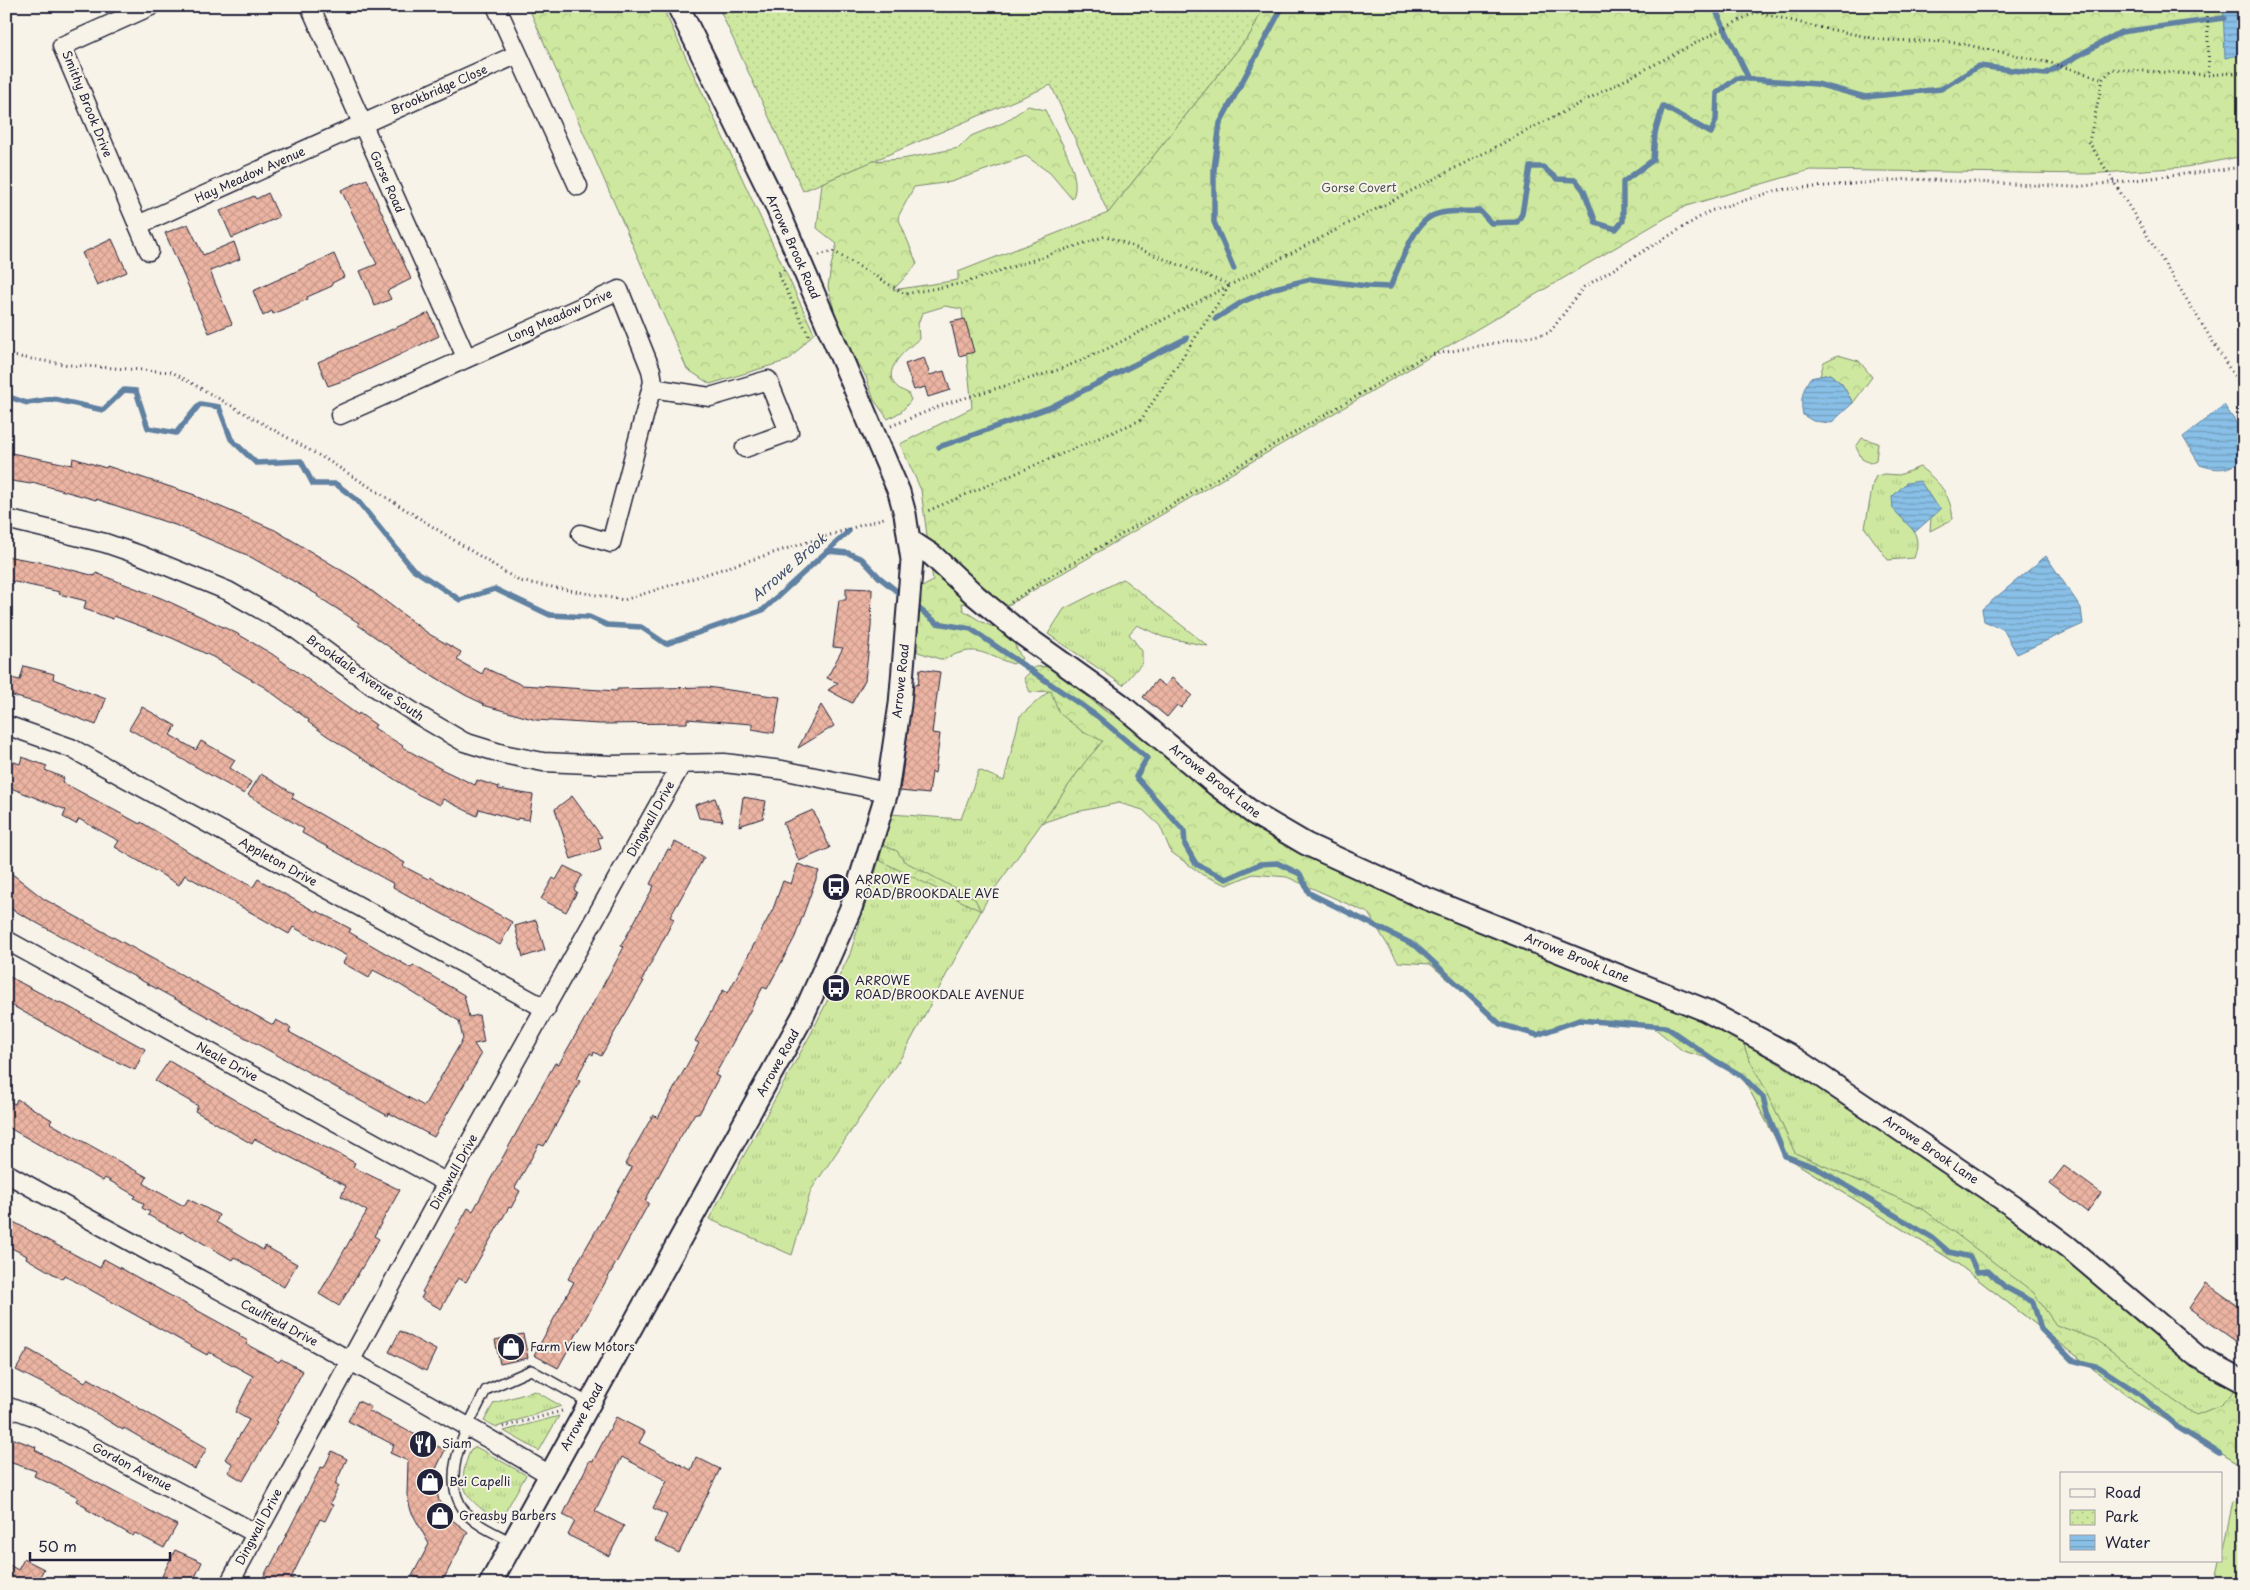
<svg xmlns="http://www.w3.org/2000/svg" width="2250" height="1590" viewBox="0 0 2250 1590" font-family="'Playpen Sans',sans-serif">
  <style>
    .grass { fill: url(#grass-tufts); stroke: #78866d }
    .forest { fill: url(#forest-crowns); stroke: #78866d }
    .park { fill: url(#park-dots); stroke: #78866d }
    .water { fill: url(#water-rules); stroke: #6081a2 }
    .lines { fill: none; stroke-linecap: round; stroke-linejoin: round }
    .stream { stroke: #6081a2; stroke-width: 5.5 }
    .building { fill: url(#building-cross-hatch); stroke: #22223b }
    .service-casing { stroke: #22223b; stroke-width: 12 }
    .minor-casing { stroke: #22223b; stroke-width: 21 }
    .tertiary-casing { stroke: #22223b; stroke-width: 25 }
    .path { stroke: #22223b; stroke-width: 3; stroke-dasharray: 1 4; stroke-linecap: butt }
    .service { stroke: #f7f3e8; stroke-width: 9 }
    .minor { stroke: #f7f3e8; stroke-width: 18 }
    .tertiary { stroke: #f7f3e8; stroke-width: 21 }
    .labels { text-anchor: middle; stroke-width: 4; stroke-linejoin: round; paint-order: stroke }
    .street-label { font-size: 12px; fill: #22223b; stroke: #f7f3e8 }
    .park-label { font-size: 12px; fill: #4d5454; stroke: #f7f3e8 }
    .poi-label { font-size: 12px; fill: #22223b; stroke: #f7f3e8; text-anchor: start }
    .water-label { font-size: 14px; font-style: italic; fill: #41516f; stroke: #f7f3e8 }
  </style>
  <defs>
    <pattern id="grass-tufts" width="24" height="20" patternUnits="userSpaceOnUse" patternTransform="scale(1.25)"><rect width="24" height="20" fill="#cee99f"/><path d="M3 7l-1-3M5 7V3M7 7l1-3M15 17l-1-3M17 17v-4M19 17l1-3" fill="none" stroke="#b1c88a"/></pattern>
    <pattern id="forest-crowns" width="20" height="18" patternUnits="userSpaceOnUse" patternTransform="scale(1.25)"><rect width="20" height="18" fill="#cee99f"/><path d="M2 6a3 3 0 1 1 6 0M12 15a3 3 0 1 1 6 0" fill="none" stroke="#b1c88a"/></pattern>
    <pattern id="park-dots" width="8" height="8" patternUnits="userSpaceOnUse" patternTransform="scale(1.25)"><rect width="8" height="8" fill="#cee99f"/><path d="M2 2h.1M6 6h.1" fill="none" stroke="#b1c88a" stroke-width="1.8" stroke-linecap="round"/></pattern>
    <pattern id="water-rules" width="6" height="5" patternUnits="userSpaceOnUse" patternTransform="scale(1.25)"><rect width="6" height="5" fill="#89c0e7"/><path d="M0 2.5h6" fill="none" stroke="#709cbc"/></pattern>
    <pattern id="building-cross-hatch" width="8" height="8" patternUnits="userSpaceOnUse" patternTransform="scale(1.25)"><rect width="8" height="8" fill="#ecb4a2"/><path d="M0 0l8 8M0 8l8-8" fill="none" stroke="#ca9a8c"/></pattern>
  </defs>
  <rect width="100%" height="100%" fill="#f7f3e8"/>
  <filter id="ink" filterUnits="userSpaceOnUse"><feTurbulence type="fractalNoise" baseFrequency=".02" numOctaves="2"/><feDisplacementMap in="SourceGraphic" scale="10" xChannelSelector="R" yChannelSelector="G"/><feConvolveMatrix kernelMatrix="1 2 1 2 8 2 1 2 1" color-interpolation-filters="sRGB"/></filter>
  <g filter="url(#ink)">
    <g class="grass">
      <path d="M1920,467C1940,483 1950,493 1953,519L1930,531L1931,518L1941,509L1933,501L1920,481L1893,509C1910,526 1923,533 1914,558L1888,560L1865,528L1873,483L1876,476L1885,474L1899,475Z"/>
      <polygon points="1123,579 1208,646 1163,637 1137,625 1129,634 1142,651 1142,663 1123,685 1048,634 1064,609"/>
      <polygon points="1064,678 1120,722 1085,763 988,898 904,1053 811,1190 792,1255 709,1219 814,1028 850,954 879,860 890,814 961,819 979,770 1004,781 1020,716"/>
      <path d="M1716,1028C1765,1054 1811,1083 1858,1114C1925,1157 1991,1201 2054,1250C2114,1297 2173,1364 2244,1393V1457L2241,1466L2136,1402L1958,1264L1785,1156L1742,1076L1714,1060Z"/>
      <polygon points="535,1391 561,1406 497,1427 484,1421 494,1403"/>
      <polygon points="559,1416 539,1451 504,1431"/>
      <path d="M476,1447L526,1475L500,1521C466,1500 454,1489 471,1449Z"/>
      <polygon points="2233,1502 2244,1504 2244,1584 2215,1584"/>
    </g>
    <g class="forest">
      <polygon points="528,6 662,6 814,333 789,360 710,384 687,369"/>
      <path d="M1264,6H2244V156L2186,167L2088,174L1810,170L1686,206L1010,604L992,608L962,603L963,610L982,622L1005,632L1014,643L1022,659L1013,664C980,653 976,643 943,660L918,652L915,640L917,590L933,581L921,490L900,444L972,408L962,309L945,306L922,313L918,324L919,339C901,353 873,379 908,393L911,400L902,411L888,419L874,400L866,377L846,342L836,318L828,287L831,266L837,244L817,228L822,183L872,161L902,159L959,148L971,136L1005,122L1028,106L1045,110C1055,132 1085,177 1072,199L1050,173L1026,156L951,182L914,187L898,217L917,264L893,290L958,280V272L1108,213L1251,33Z"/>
      <polygon points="1838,355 1859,361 1872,377 1853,403 1842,384 1830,374 1820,376 1824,362"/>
      <polygon points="1862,438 1878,443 1876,460 1870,463 1862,459 1856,447"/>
      <polygon points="1050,666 1105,711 1122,720 1250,825 1309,857 1706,1022 1743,1042 1748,1057 1768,1094 1795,1153 1923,1209 2033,1292 2056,1325 2097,1340 2134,1368 2173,1400 2196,1415 2221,1405 2235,1390 2244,1393 2244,1457 2241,1466 2136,1402 1958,1264 1785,1156 1742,1076 1714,1060 1683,1051 1653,1027 1579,1020 1537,1035 1500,1024 1430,964 1398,962 1368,913 1287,877 1253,874 1227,885 1203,875 1171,852 1160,826 1143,810 1119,803 1071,813 1042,823 1085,762 1103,741 1083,732 1059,713 1051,691 1030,692 1024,678 1035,667"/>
      <polygon points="883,845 897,851 904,861 975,899 981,911 879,860"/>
    </g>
    <polygon class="park" points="718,6 1264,6 1251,33 1108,213 1051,85 803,191"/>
    <g class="water">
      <polygon points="2223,6 2244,6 2244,54 2225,58"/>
      <path d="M1830,374L1842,384L1853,403L1831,423L1813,421L1803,415C1800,400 1802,391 1810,378Z"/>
      <path d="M2224,405L2244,434V457C2230,471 2218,471 2200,465L2183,437Z"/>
      <polygon points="1920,481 1933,501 1941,509 1915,532 1893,509 1892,497 1906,483"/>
      <polygon points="2046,556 2081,608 2083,624 2017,654 2003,629 1984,621 1982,609"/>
    </g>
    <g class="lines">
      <g class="stream">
        <polyline points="1718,6 1717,13 1749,79"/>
        <polyline points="1234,269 1214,222 1214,169 1220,123 1283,6"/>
        <path d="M1215,319L1242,302L1275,288L1311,279L1367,286L1390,287C1399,268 1412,227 1430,217C1444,209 1464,212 1480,211L1491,223L1517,222L1522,214L1530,167H1543L1557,179L1576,180L1584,191L1596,223L1616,229L1623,221V182L1653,160L1655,133L1663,106L1711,133L1716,120L1717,93L1737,78L1817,84L1865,97L1941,89L1979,66L2045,74L2121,32L2224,18"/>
        <polyline points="6,396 27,403 53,399 103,410 124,390 136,391 148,428 176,433 200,404 219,407 231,439 256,463 301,461 313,484 336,484 357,500 413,569 460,600 495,589 550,615 589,617 607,625 641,627 666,644 763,610 849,531"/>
        <polyline points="939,447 1051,407 1187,338"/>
        <polyline points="827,551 848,553 862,559 879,577 904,597"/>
        <polyline points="913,604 937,623 971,629 1097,716 1147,758 1136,777 1184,831 1185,845 1196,864 1226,879 1260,864 1277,863 1300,874 1309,893 1416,946 1500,1024 1537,1035 1579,1020 1666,1027 1714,1060 1742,1076 1763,1097 1767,1113 1785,1156 1815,1167 1933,1238 1949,1252 1970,1257 1977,1272 1988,1271 2005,1287 2033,1302 2041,1329 2072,1360 2099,1367 2138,1393 2177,1427 2219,1453"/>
      </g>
    </g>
    <g class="building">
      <polygon points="367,179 411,279 387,291 391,299 375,306 360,271 377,264 341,190"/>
      <polygon points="268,193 279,217 232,238 220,211 254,196 256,199"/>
      <polygon points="188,224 203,255 234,242 240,259 210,271 232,324 209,333 165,233"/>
      <polygon points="112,239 127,272 97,285 82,253"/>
      <polygon points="334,254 344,277 332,283 332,286 307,297 308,299 273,314 272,311 263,316 253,291"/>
      <polygon points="429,313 439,336 351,378 328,386 318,362"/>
      <polygon points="965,319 974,352 959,356 951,322"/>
      <polygon points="924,358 930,375 944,371 950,390 928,397 925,387 914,390 905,364"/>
      <polygon points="6,452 72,465 73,458 106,468 107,466 195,495 195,496 275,530 356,579 429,634 461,652 457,660 482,674 485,668 522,685 617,691 617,689 707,687 780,697 774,733 752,729 752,724 687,719 687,723 599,724 536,720 483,705 484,704 465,695 415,665 358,625 359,623 317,596 318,595 247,555 175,525 96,499 96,500 32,482 31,484 6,480"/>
      <polygon points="6,556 45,563 95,576 96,573 161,598 236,633 272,654 358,715 359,713 376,725 374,728 403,746 402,747 443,770 475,785 477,780 499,787 498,789 533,795 529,820 518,818 517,820 479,809 477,816 443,799 440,805 419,795 326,735 308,722 309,720 264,687 213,657 172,638 114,616 113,619 84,609 86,601 59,594 60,592 6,580"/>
      <polygon points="846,588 872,589 871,627 865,680 852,703 828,690 838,683 827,678 843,648 833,647 839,600 846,600"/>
      <polygon points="24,666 54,674 53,679 106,699 96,725 41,704 6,694 6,677 20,680"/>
      <polygon points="920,669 940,672 932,733 940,734 935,773 932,772 929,794 900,791 914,684 918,685"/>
      <polygon points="1172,678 1192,695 1181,708 1177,705 1167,717 1143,697 1157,680 1165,686"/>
      <polygon points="821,705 834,726 798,748"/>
      <polygon points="142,707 176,726 170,735 196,750 201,741 235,760 230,768 251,782 244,794 129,729"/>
      <polygon points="22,757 47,766 45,770 64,778 62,782 140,824 141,822 205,862 253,887 258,879 316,912 317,911 351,929 349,932 411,968 413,965 464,995 469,1017 479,1015 484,1042 474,1044 481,1055 434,1137 389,1113 388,1116 6,906 6,869 44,899 273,1025 276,1020 291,1028 289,1032 424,1106 463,1039 459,1021 394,981 373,970 369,978 343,963 347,956 293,927 289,934 185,875 179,885 115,847 119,841 79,819 76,824 63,817 66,810 6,786 6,759 20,764"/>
      <polygon points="261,774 294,794 292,798 405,863 403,866 428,879 430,877 512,922 500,945 409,896 393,887 394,884 302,833 304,829 248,795"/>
      <polygon points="572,796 602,837 598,838 601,849 571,859 555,809"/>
      <polygon points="743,797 766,801 763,818 739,826"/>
      <polygon points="715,798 723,821 699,818 695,805"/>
      <polygon points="813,810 830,848 799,861 783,823"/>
      <polygon points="675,842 704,857 670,917 674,919 642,980 644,981 601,1056 594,1052 593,1055 590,1053 576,1079 580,1081 544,1146 539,1144 515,1188 520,1191 511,1208 509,1207 466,1282 458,1278 441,1309 421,1298 424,1293 422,1292 468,1208 473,1211 555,1063 559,1064 584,1020 624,947 621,946 654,886 650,884 668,849 671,850"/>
      <polygon points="798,864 819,871 795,937 767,989 763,987 715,1075 719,1077 699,1114 695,1113 672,1151 645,1201 649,1203 558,1368 534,1355 574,1282 568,1279 632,1168 625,1164 653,1115 658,1118 699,1043 695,1041 706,1021 723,990 728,993 773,909 783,881 791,884"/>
      <polygon points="564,866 582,875 574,890 577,892 566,912 541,899 553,878 556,880"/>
      <polygon points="536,920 545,950 523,957 515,926"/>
      <polygon points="6,975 59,1003 60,1002 145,1049 135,1070 87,1048 6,1002"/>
      <polygon points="169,1061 260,1115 339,1154 355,1163 353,1167 400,1190 374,1236 379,1239 339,1306 319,1294 367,1211 341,1196 346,1186 255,1139 252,1144 195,1111 198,1106 155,1081"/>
      <polygon points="17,1099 52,1120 50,1123 147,1177 144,1183 149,1187 184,1206 188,1199 219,1215 216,1222 263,1250 265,1246 297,1264 284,1287 234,1257 232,1260 182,1231 181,1233 148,1215 150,1212 142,1208 144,1204 134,1198 136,1196 105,1178 103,1181 6,1126 6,1100 15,1104"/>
      <polygon points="2064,1166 2101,1193 2087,1212 2050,1184"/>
      <polygon points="6,1218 100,1268 104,1259 240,1334 239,1336 248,1341 246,1344 279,1362 281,1359 303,1371 276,1421 278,1422 243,1481 228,1472 233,1464 225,1459 249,1420 235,1412 253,1376 209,1352 207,1355 64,1275 62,1279 26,1258 27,1256 6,1245"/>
      <polygon points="2206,1283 2244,1310 2244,1347 2189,1308"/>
      <polygon points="400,1331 436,1350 426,1371 389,1352"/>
      <polygon points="523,1334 528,1358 500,1364 495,1340"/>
      <polygon points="28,1349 85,1382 88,1378 207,1448 195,1469 124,1428 123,1430 68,1396 16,1370"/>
      <polygon points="358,1401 371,1407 369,1411 445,1450 436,1469 436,1487 439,1501 451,1519 468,1532 441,1584 420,1584 422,1579 412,1576 429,1544 411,1511 407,1495 408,1461 390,1453 394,1445 348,1421"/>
      <polygon points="616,1417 645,1432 639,1443 691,1470 696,1457 720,1469 679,1553 655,1541 667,1515 653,1508 667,1481 622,1457 595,1511 624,1526 609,1556 568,1535 575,1521 563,1515 590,1460 593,1461"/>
      <polygon points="6,1436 36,1447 35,1450 177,1525 164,1548 135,1533 133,1536 86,1509 87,1507 76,1501 78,1497 34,1476 36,1471 6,1461"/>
      <polygon points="332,1451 347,1459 335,1484 339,1486 330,1504 333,1505 325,1521 320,1519 291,1578 301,1584 260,1584 269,1566 270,1567 321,1467 324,1468"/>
      <polygon points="175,1550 202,1562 192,1584 164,1584 166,1578 162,1576"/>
      <polygon points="24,1559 44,1569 38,1580 44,1584 6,1584 6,1563 18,1570"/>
    </g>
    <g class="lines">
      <defs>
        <path id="service" d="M512,1542C497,1534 477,1526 466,1513C436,1476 469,1425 486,1390L531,1370L590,1403"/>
        <g id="minor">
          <polyline points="310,6 466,357"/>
          <polyline points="496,6 578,186"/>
          <polyline points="138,225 516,55"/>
          <polyline points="149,251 62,46 151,6"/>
          <polyline points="652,388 710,397 768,380 789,432 745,448"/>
          <polyline points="340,415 619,290 651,370 653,382 611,543 581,534"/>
          <polyline points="6,519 105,543 140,555 228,591 297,630 373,686 418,715 464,742 503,754 543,762 613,765 724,763 782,770 887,792"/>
          <polyline points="6,725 71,748 546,1009"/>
          <polyline points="6,940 447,1183"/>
          <path d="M6,1173C187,1275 372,1368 550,1475"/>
          <polyline points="6,1406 41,1419 255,1533"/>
          <polyline points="229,1584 447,1183 682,763"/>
        </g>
        <g id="tertiary">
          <polyline points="909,540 932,555 976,596 1022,634 1120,704 1215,784 1253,813 1306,844 1420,896 1705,1010 1788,1054 2017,1209 2068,1247 2198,1357 2244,1382"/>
          <polyline points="490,1584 803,1016 851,908 887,792 900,704 912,560 905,514 899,492 775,203 678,6"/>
        </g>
      </defs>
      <use href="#service" class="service-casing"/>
      <use href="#minor" class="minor-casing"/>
      <use href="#tertiary" class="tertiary-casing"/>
      <g class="path">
        <polyline points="2207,6 2209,75"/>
        <polyline points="1757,12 1813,26 1883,40 1954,42 2051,63 2103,79"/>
        <polyline points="2244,72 2209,75 2112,69 2103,79 2089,142 2244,392"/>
        <polyline points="819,255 833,251 905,294 964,283 1106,236 1230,285 1767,6"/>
        <polyline points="784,270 778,273 810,338"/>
        <polyline points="6,355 70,365 172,372 327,460 519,581 624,600 887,517"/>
        <polyline points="891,426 948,403 1061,369 1109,348 1230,285 1141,420 925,512"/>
        <polyline points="1011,602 1044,580 1425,356 1549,333 1584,287 1710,211 1778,190 1911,179 2075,187 2244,167"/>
        <polyline points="503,1427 562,1411"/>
      </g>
      <use href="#service" class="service"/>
      <use href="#minor" class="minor"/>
      <use href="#tertiary" class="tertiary"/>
    </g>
  </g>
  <defs>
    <symbol id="bus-disc" viewBox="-11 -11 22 22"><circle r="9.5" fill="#22223b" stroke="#f7f3e8"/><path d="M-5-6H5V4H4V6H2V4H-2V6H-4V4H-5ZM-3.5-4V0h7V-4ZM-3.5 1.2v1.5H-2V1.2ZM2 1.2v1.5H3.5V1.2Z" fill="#fff"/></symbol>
    <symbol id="shop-disc" viewBox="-11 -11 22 22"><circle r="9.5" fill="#22223b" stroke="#f7f3e8"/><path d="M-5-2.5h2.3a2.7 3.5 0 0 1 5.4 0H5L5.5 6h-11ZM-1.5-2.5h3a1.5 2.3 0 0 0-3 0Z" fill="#fff"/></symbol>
    <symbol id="restaurant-disc" viewBox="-11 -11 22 22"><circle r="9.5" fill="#22223b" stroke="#f7f3e8"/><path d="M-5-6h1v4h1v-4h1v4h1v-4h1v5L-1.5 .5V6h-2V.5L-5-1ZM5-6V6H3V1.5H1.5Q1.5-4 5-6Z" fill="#fff"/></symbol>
  </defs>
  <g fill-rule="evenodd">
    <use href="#bus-disc" x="820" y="871" width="32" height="32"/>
    <use href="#bus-disc" x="820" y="972" width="32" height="32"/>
    <use href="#shop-disc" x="495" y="1331" width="32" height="32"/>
    <use href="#restaurant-disc" x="407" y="1428" width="32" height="32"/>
    <use href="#shop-disc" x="414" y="1466" width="32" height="32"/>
    <use href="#shop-disc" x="424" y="1500" width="32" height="32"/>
  </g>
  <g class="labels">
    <g class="street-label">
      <text transform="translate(439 90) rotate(-24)" y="4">Brookbridge Close</text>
      <text transform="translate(87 104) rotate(68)" y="4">Smithy Brook Drive</text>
      <text transform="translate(250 175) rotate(-24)" y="4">Hay Meadow Avenue</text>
      <text transform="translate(387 182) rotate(66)" y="4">Gorse Road</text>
      <text transform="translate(793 247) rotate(66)" y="4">Arrowe Brook Road</text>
      <text transform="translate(560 316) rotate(-24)" y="4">Long Meadow Drive</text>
      <text transform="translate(365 678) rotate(35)" y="4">Brookdale Avenue South</text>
      <text transform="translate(901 681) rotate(-84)" y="4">Arrowe Road</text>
      <text transform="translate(1215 781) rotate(38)" y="4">Arrowe Brook Lane</text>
      <text transform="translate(651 819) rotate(-61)" y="4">Dingwall Drive</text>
      <text transform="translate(278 862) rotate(29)" y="4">Appleton Drive</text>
      <text transform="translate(1577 958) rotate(22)" y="4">Arrowe Brook Lane</text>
      <text transform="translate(227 1062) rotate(29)" y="4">Neale Drive</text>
      <text transform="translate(778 1063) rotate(-61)" y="4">Arrowe Road</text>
      <text transform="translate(1931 1150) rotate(34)" y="4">Arrowe Brook Lane</text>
      <text transform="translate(454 1172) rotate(-61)" y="4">Dingwall Drive</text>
      <text transform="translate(279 1323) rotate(28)" y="4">Caulfield Drive</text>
      <text transform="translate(582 1417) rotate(-61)" y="4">Arrowe Road</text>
      <text transform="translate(132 1467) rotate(28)" y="4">Gordon Avenue</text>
      <text transform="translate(259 1527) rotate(-62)" y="4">Dingwall Drive</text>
    </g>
    <g class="park-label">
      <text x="1359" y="192">Gorse Covert</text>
    </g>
    <g class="poi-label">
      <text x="855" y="884">ARROWE<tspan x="855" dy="14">ROAD/BROOKDALE AVE</tspan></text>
      <text x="855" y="985">ARROWE<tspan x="855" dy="14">ROAD/BROOKDALE AVENUE</tspan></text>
      <text x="530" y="1351">Farm View Motors</text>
      <text x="442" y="1448">Siam</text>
      <text x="449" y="1486">Bei Capelli</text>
      <text x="459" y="1520">Greasby Barbers</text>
    </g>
    <g class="water-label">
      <text transform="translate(789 567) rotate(-41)" y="5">Arrowe Brook</text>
    </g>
  </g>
  <rect width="2250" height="1590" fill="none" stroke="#f7f3e8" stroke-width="25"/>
  <rect x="12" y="12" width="2225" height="1565" fill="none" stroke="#22223b" stroke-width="2" filter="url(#ink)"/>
  <rect x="2060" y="1472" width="162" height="90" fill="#f7f3e8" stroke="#a29fa3"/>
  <rect x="2070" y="1489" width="25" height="8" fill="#f7f3e8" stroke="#a29fa3"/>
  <text x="2105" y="1498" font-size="15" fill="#22223b">Road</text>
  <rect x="2070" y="1510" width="25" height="15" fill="url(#park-dots)" stroke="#a29fa3"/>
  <text x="2105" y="1522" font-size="15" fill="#22223b">Park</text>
  <rect x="2070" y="1535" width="25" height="15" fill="url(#water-rules)" stroke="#a29fa3"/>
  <text x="2105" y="1548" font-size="15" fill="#22223b">Water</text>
  <path d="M30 1552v8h140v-8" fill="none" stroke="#22223b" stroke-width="2.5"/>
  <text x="38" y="1552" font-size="15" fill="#22223b" stroke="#f7f3e8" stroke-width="4" paint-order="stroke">50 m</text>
</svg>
